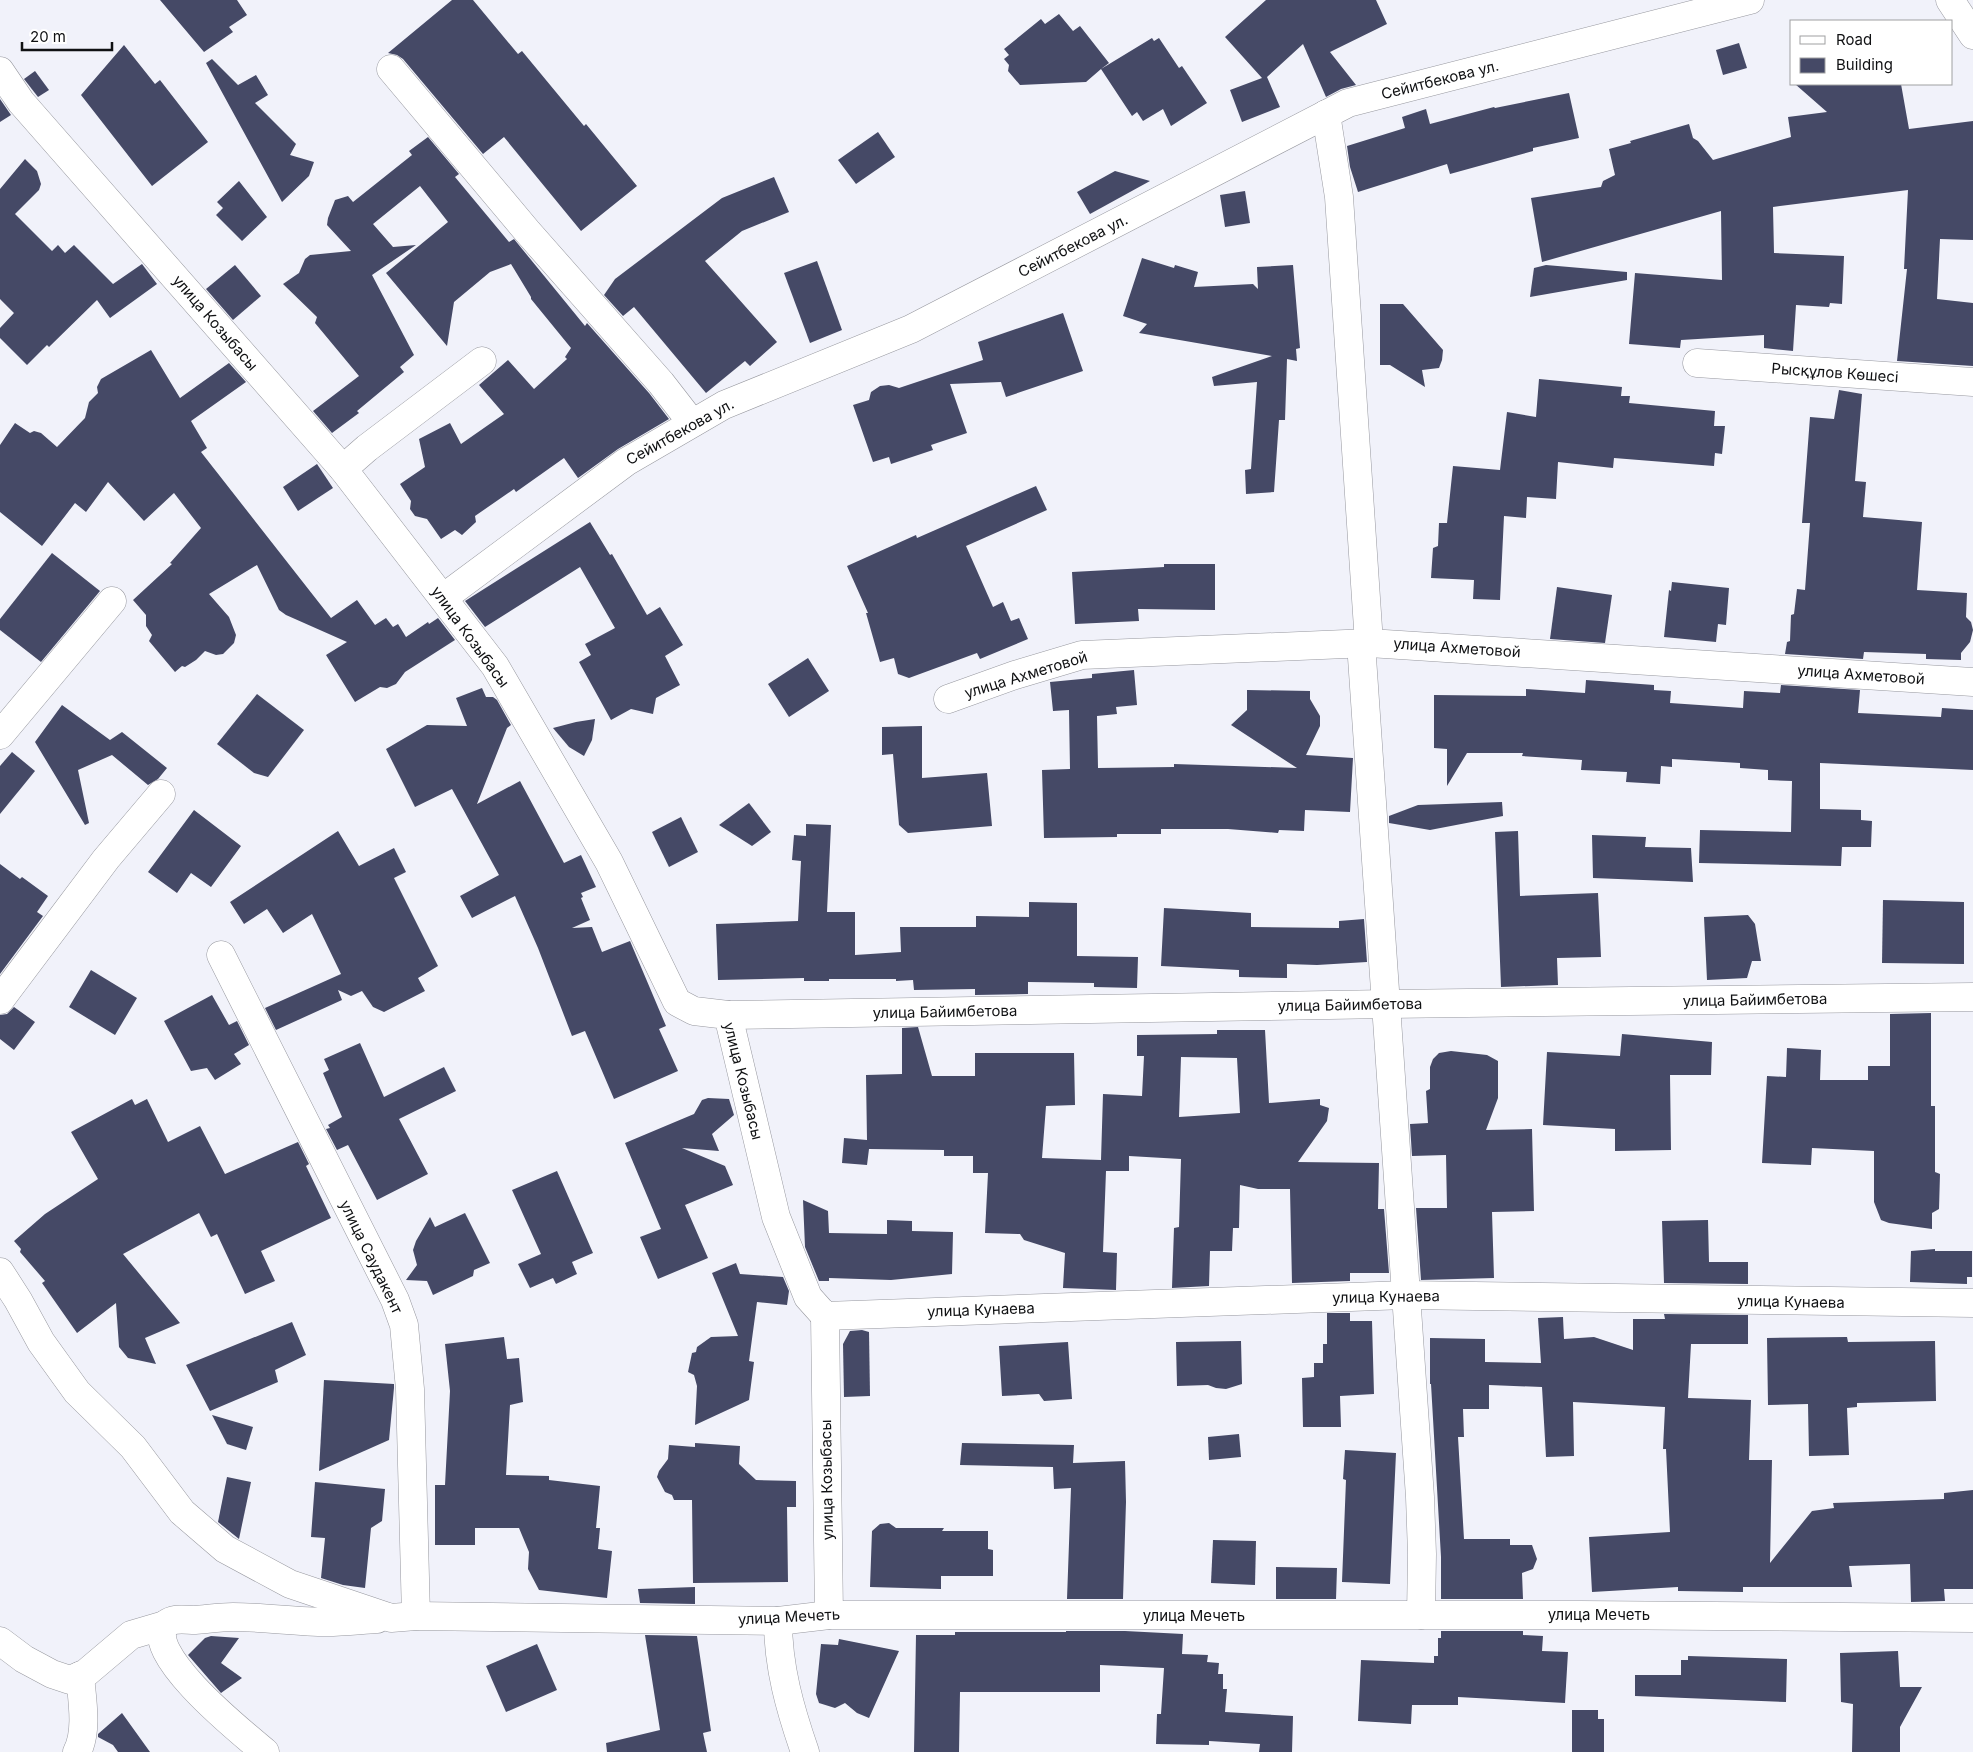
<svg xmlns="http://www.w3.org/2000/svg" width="1973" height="1752" viewBox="0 0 1973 1752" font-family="Inter,sans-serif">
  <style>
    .building { fill: #454966; fill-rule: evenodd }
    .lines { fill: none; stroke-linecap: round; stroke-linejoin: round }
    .minor-casing { stroke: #97989f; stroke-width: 29 }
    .tertiary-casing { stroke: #97989f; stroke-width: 29 }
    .minor { stroke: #fff; stroke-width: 28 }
    .tertiary { stroke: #fff; stroke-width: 28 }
    .labels { text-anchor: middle; stroke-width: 5; stroke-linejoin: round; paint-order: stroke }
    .street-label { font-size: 15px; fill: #101113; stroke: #fff }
  </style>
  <rect width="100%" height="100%" fill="#f1f2fa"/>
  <g class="building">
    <polygon points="160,0 237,0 247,15 229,27 233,32 204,52"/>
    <polygon points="452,0 473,0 518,54 522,51 584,126 586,124 637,186 581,231 504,137 483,154 403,59 397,55 388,53"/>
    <polygon points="1266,0 1376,0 1387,24 1330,52 1356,85 1341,89 1326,97 1303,44 1267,77 1280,107 1242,122 1230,90 1262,78 1225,37"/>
    <polygon points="1059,14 1073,31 1080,26 1109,63 1101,69 1152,38 1154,41 1159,38 1179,68 1182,66 1207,103 1171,126 1163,109 1143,121 1137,112 1132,116 1101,69 1086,82 1020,85 1008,71 1009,65 1004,59 1009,55 1004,49 1041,19 1045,24"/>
    <polygon points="1739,43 1747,68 1723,75 1716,50"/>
    <polygon points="124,45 155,84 160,80 208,142 152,186 81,95"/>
    <polygon points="212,59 238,85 256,75 268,95 255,103 296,144 290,155 314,162 309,176 282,202 206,63"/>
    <polygon points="35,71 49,90 38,97 24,79"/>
    <polygon points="1795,84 1901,84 1909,129 1973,121 1973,240 1940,239 1937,299 1973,303 1973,366 1897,361 1907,269 1904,269 1908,190 1773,207 1774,253 1844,256 1842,304 1830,303 1829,307 1796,305 1793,351 1764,348 1764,335 1681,340 1680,348 1629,344 1635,273 1722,280 1721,211 1542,262 1531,198 1601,187 1603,181 1615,175 1609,149 1631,143 1630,141 1689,124 1693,138 1698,141 1713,160 1791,137 1788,117 1827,112"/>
    <polygon points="1569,93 1579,138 1533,148 1533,151 1450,174 1447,164 1358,192 1350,167 1347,146 1405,128 1402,117 1426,109 1430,124 1494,107 1495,108"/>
    <polygon points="0,99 11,115 0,122"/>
    <polygon points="878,132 895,157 856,184 838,160"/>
    <polygon points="428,137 459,174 455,177 509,242 514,239 585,326 587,323 649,393 669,419 618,449 578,478 564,458 516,492 514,489 475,516 476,522 462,535 455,530 441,539 427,519 415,516 410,509 411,501 400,484 425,467 419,439 450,423 461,444 504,414 479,385 508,360 534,389 567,359 565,357 571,348 531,299 531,297 511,264 490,272 454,302 447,346 386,273 448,222 420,186 373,224 393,247 416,245 372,275 414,355 400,367 404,372 357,411 359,413 332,433 313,411 359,376 315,323 317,317 283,284 299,273 305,259 310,255 351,251 327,225 328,218 335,200 348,196 353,202 412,155 409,151"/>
    <polygon points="25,159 37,171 41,184 39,190 15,214 52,251 58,245 65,253 74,245 113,284 142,264 157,284 110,318 97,300 49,347 47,345 27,365 0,338 0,328 14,313 0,299 0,189"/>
    <polygon points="1115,171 1150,181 1090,214 1077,192"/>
    <polygon points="774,177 789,212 742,231 705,261 777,342 750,366 745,361 706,393 634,307 623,316 604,295 615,279 722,198"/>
    <polygon points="239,181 267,217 242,241 216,215 223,208 217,202"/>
    <polygon points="1245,191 1250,223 1225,227 1220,195"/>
    <polygon points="1142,258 1174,268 1175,265 1198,272 1194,287 1253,284 1258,289 1257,267 1293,265 1300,348 1296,349 1297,361 1287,359 1285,420 1279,420 1274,492 1246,494 1245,470 1251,469 1257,382 1214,386 1212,377 1272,356 1139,333 1147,324 1123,316"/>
    <polygon points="817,261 842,330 810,343 784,273"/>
    <polygon points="235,265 261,296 233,320 206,289"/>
    <polygon points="1546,265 1627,272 1627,280 1530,297 1534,268"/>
    <polygon points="1380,304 1403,304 1443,350 1442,360 1439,368 1422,370 1425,387 1390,365 1380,365"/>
    <polygon points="1063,313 1083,371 1006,397 1001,382 950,384 967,433 931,445 933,450 891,464 889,457 873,462 853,405 869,400 871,392 880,386 889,385 899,388 983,360 978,342"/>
    <polygon points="151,350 180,398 229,363 246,382 191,421 207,448 201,452 331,618 357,600 375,625 386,618 393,627 398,624 406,637 428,622 429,624 438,618 455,640 405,672 396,684 387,688 380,687 355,702 326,655 347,642 286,615 279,610 257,565 209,594 229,617 236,635 234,643 223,654 216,655 205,651 196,660 185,667 182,666 175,672 149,641 152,635 146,626 146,615 133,600 172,564 170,563 201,528 174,493 144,521 108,482 86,512 75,503 42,546 0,512 0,445 15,423 30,433 34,431 41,433 57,447 85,418 89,402 98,393 97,387 101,379"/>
    <polygon points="1539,379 1622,387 1621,396 1630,396 1629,403 1715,411 1714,426 1725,426 1722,454 1715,453 1714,466 1614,458 1613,468 1558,462 1556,499 1527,497 1526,518 1504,516 1500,600 1473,599 1474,580 1431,578 1433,548 1438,546 1439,523 1447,523 1453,466 1500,470 1507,412 1536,417"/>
    <polygon points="1839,390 1862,394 1855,481 1866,482 1863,517 1922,522 1917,590 1967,593 1966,617 1971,622 1973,630 1970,642 1961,653 1961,660 1926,659 1926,654 1864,652 1863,659 1785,654 1787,642 1790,641 1791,615 1794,614 1797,589 1805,590 1810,523 1802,523 1810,417 1834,419"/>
    <polygon points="317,464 333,488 298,511 283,487"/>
    <polygon points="1036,486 1047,510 966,546 993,607 1003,602 1011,621 1019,618 1028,639 980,659 977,653 909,678 898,674 894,658 880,662 866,613 868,613 847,566 916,535 917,538"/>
    <polygon points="590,522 610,555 612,554 647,615 660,607 683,645 665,656 680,685 656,698 653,714 631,709 611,720 579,662 591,655 585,644 615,628 580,567 485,627 465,601"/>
    <polygon points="52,553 100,591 41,662 0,630 0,619"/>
    <polygon points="1164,564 1215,564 1215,610 1138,609 1139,621 1075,624 1072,572 1164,567"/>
    <polygon points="1672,582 1729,588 1726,625 1718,624 1716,642 1664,637 1669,590 1671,591"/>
    <polygon points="1557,587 1612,595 1605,643 1550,639"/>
    <polygon points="808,658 829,691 789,717 768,684"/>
    <polygon points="1134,670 1137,705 1116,707 1117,714 1097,716 1098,768 1174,767 1174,764 1297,768 1231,725 1247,710 1247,690 1310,691 1310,699 1320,716 1320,726 1306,755 1353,758 1350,812 1305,810 1304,831 1279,830 1278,833 1228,829 1161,829 1161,834 1117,834 1117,837 1044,838 1042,770 1070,769 1069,710 1053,711 1050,682 1092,678 1092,674"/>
    <polygon points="1586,680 1654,685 1654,690 1671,691 1670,703 1743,708 1744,691 1780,693 1781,685 1860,690 1858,713 1941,717 1942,708 1973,710 1973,770 1820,763 1820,809 1861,810 1861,820 1872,821 1871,847 1842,847 1841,866 1699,863 1700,830 1791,832 1792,781 1768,780 1768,770 1740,768 1740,763 1672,759 1672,767 1661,766 1660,784 1626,782 1627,772 1581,770 1582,760 1522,756 1523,753 1467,753 1447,786 1447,749 1434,748 1434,695 1526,696 1526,689 1585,693"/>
    <polygon points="482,688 486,697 493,697 497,700 511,725 507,728 477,804 520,781 564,863 581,855 596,887 581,893 583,897 581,898 590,920 572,928 592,927 602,952 630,941 666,1026 659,1029 678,1071 614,1099 585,1031 572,1036 538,948 515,896 472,918 460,896 499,875 452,789 415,807 386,749 427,725 467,726 456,698"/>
    <polygon points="257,694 304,730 268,777 254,773 217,744"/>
    <polygon points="62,705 110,740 122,732 167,768 158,779 148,785 112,755 78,770 89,823 85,825 35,742"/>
    <polygon points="595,719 592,740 584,756 569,747 553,728 576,722"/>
    <polygon points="922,726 922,778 987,773 992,826 908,833 899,825 893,754 882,755 882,727"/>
    <polygon points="12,752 35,771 0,814 0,766"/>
    <polygon points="1502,802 1503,816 1430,830 1389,823 1389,816 1418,805"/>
    <polygon points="749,803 771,832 752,846 719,825"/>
    <polygon points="194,810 241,846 211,887 191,873 177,893 148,872"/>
    <polygon points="681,817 698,852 669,867 652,832"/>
    <polygon points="806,824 831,825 827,912 855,912 855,955 901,952 900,927 976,927 976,916 1029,917 1029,902 1077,903 1077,956 1138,957 1137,988 1094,987 1094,983 1028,982 1028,994 975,995 975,989 914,990 913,980 896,981 896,979 829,979 829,981 804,981 804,978 718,980 716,924 798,921 801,861 792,860 794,835 806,836"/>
    <polygon points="338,831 359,866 394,848 406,872 394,878 438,966 418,978 425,991 384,1012 373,1007 362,991 351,996 338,990 342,1000 276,1030 265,1008 341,974 312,914 283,933 267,909 244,924 230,902"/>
    <polygon points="1518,831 1520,896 1598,893 1601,957 1557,958 1558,985 1501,987 1495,832"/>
    <polygon points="1592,835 1646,837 1645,847 1691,848 1693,882 1593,878"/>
    <polygon points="0,864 20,879 22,877 48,896 37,912 43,916 0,974"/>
    <polygon points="1883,900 1964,902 1964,964 1882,963"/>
    <polygon points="1164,908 1251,913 1251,927 1339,928 1339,921 1364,919 1367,962 1317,965 1287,964 1287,978 1239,977 1239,970 1161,966"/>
    <polygon points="1748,915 1755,924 1761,961 1752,961 1747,978 1707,980 1704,917"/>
    <polygon points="91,970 137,998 115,1035 69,1007"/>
    <polygon points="212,995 229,1025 237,1021 249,1045 234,1054 241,1064 215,1080 207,1068 191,1071 164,1021"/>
    <polygon points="14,1007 35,1022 14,1050 0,1039 0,1015 7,1014"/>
    <polygon points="1931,1013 1931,1106 1935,1106 1935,1172 1940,1174 1939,1209 1932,1213 1932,1229 1889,1223 1881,1220 1874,1202 1874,1151 1812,1148 1811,1165 1762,1163 1767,1076 1786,1077 1787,1048 1821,1050 1820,1080 1868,1080 1868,1066 1890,1066 1890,1014"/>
    <path d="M918,1027L932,1076H975V1053H1074L1075,1105L1046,1106L1042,1158L1101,1160L1103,1094L1142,1096L1144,1056H1137V1035L1217,1034V1030H1265L1269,1103L1320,1099V1105L1329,1108L1327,1121L1298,1162L1379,1163L1378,1209H1384L1389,1273H1350V1281L1292,1283L1290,1189H1258L1240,1185L1239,1228H1233L1232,1251H1210L1209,1286L1172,1288L1174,1228L1179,1227L1181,1159L1129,1156V1171H1106L1103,1252L1117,1253L1116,1290L1063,1288L1065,1253L1024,1240L1020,1234L985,1233L988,1173H973V1156H944V1150L869,1149L867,1165L842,1163L844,1138L867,1140L866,1075L902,1074V1028ZM1181,1057L1237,1058L1240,1113L1179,1117Z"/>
    <polygon points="1622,1034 1712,1042 1711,1075 1670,1075 1671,1150 1615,1151 1615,1129 1543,1125 1547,1052 1620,1056"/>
    <polygon points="360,1043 384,1097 444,1067 456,1091 399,1119 428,1174 377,1200 348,1145 337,1150 326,1129 330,1128 328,1125 342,1117 323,1073 329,1070 324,1059"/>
    <polygon points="1451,1051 1487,1055 1498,1061 1498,1098 1486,1130 1532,1129 1534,1211 1492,1212 1494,1278 1421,1280 1416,1208 1447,1208 1446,1155 1412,1156 1410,1124 1428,1123 1426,1091 1430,1089 1430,1067 1433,1059 1439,1053"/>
    <polygon points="708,1098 729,1099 734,1115 712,1134 719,1151 682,1148 725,1166 733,1185 685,1205 708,1258 658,1279 640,1237 661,1229 625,1143 694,1114 702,1100"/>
    <polygon points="132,1099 135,1105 147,1099 168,1142 200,1126 225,1174 298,1142 309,1164 306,1166 331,1218 261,1251 275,1281 245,1294 217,1234 211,1237 199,1213 123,1254 180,1323 145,1338 156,1364 128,1358 119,1347 116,1303 77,1333 42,1283 45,1281 20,1252 21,1249 14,1241 45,1214 98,1179 71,1132"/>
    <polygon points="557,1171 593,1253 572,1262 577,1274 556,1284 553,1278 530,1288 518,1264 541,1254 512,1190"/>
    <polygon points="803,1200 828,1211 829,1233 887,1234 887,1220 912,1221 912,1231 953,1232 952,1274 891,1280 829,1278 829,1281 819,1281 805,1247"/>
    <polygon points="465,1213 490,1263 474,1270 473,1276 433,1295 427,1281 406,1280 417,1265 413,1250 416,1241 430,1217 435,1227"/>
    <polygon points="1708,1220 1709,1262 1748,1262 1748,1284 1664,1283 1662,1221"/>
    <polygon points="1935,1249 1935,1251 1972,1251 1972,1277 1967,1277 1967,1284 1910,1282 1911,1251"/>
    <polygon points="736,1263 740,1274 783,1277 789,1291 787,1305 757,1302 749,1361 754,1362 749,1400 695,1425 697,1386 694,1375 688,1372 692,1353 696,1352 697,1347 711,1337 738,1336 712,1273"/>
    <polygon points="1327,1313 1350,1313 1350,1321 1372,1321 1374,1394 1340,1396 1341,1427 1303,1427 1302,1378 1314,1377 1314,1363 1323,1363 1323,1344 1327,1344"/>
    <polygon points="1664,1314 1748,1315 1748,1344 1691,1344 1688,1398 1751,1400 1749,1460 1772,1460 1770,1563 1812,1511 1834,1508 1833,1503 1944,1499 1944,1493 1973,1490 1973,1589 1944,1589 1945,1601 1911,1602 1910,1564 1849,1566 1852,1587 1743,1587 1743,1592 1678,1591 1678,1587 1592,1592 1589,1537 1670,1532 1666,1449 1663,1449 1665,1407 1573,1402 1574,1456 1546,1457 1542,1387 1489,1385 1489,1409 1463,1409 1464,1437 1458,1437 1464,1539 1510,1539 1510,1545 1532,1545 1537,1559 1533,1569 1522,1573 1523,1599 1441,1599 1441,1557 1431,1384 1430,1384 1430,1338 1485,1339 1485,1362 1541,1363 1538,1318 1563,1317 1564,1339 1594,1337 1633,1350 1633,1319 1665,1319"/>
    <polygon points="292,1322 306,1355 275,1370 278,1382 210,1411 186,1365"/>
    <polygon points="862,1330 869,1332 870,1396 844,1397 843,1344 850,1331"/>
    <polygon points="504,1337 507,1359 519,1358 523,1402 510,1405 506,1475 549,1476 549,1480 600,1486 596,1528 600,1528 598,1549 612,1551 607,1598 539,1590 528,1569 529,1552 519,1528 475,1528 475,1545 435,1545 435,1485 445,1485 450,1391 445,1344"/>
    <polygon points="1847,1337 1848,1342 1935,1341 1936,1401 1857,1403 1857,1407 1847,1408 1849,1455 1809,1456 1808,1404 1768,1405 1767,1338"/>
    <polygon points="1241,1341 1242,1384 1226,1389 1216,1388 1208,1385 1177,1386 1176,1342"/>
    <polygon points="1068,1342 1072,1399 1044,1401 1039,1394 1002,1396 999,1346"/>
    <polygon points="324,1380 394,1384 394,1388 389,1440 319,1471"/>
    <polygon points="212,1415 253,1427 246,1450 227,1444"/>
    <polygon points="1239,1434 1241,1457 1209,1460 1208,1437"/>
    <polygon points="695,1443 740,1446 739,1464 756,1480 796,1481 796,1507 787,1507 788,1582 693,1583 692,1500 674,1500 672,1495 665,1492 657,1477 659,1471 668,1459 669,1445 695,1447"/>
    <polygon points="962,1443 1074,1445 1073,1463 1125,1461 1126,1502 1123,1599 1067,1599 1071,1488 1054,1489 1053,1467 960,1465"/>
    <polygon points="1345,1450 1396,1453 1390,1584 1342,1582 1346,1480 1343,1479"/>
    <polygon points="227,1477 251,1482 239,1539 218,1522"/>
    <polygon points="315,1482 385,1489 382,1521 371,1528 365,1588 343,1585 321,1578 325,1538 311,1537"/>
    <polygon points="889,1523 896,1528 944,1528 942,1531 988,1531 988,1549 993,1550 993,1576 941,1576 941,1589 870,1587 872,1531 880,1524"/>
    <polygon points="1213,1540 1256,1541 1255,1585 1211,1583"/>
    <polygon points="1276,1567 1337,1568 1336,1599 1276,1599"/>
    <polygon points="695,1587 695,1604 640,1603 638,1589"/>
    <polygon points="1066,1631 1125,1631 1183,1634 1182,1654 1208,1655 1207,1662 1219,1663 1218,1674 1223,1674 1223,1689 1227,1689 1225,1712 1293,1716 1292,1752 1259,1752 1260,1744 1209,1741 1209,1745 1156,1744 1157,1714 1161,1714 1164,1668 1100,1665 1100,1692 960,1692 959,1752 914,1752 916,1635 955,1635 955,1632 1066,1632"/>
    <polygon points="1441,1631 1523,1631 1523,1635 1543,1636 1542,1651 1568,1652 1565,1703 1458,1697 1458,1705 1412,1705 1411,1724 1358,1721 1361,1660 1434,1663 1434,1656 1438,1656 1438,1638 1441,1638"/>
    <polygon points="645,1635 697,1636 711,1731 703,1733 707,1752 607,1752 606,1743 660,1730"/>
    <polygon points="211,1636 239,1638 221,1663 242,1678 221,1693 188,1655 205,1638"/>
    <polygon points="839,1639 899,1651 869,1718 857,1713 845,1703 835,1708 819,1703 816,1694 821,1644 838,1645"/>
    <polygon points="537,1644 557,1690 506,1712 486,1666"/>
    <polygon points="1898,1651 1900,1687 1922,1687 1900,1727 1900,1752 1852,1752 1853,1704 1841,1702 1840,1653"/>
    <polygon points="1688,1656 1787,1659 1786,1702 1635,1696 1635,1675 1681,1675 1681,1660 1688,1660"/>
    <polygon points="1572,1710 1598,1710 1598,1719 1604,1719 1604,1752 1572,1752"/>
    <polygon points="122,1713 150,1752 118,1752 113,1745 98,1737 98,1734"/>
  </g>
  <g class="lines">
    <defs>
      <g id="minor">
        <polyline points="391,69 527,231 661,383 692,423"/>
        <polyline points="0,71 21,102 343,469 495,666 609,862 677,1002 694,1011 728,1015 776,1217 808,1297 825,1316 1405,1295 1973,1303"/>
        <polyline points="1326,114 1339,197 1369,643"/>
        <polyline points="1697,363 1973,382"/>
        <polyline points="343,469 367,448 482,361"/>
        <polyline points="443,598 626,462 724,405 911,329 1348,103 1750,0"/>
        <polyline points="1361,643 1420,1497 1422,1554 1421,1615"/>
        <polyline points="948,699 1015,675 1082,655 1369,643 1973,682"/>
        <polyline points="0,735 112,601"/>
        <polyline points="221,955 395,1300 404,1325 410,1389 416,1616"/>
        <polyline points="0,1000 106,859 161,794"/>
        <polyline points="728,1015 1388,1004 1973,997"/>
        <polyline points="0,1272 18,1300 41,1342 77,1392 133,1447 182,1512 225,1549 290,1584 391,1618 416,1616 778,1621 829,1615 1581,1615 1973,1618"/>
        <polyline points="825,1316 829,1615"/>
        <path d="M778,1621C778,1667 790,1709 805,1752"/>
        <polyline points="0,1641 24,1659 52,1674 70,1680 86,1673 131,1635 165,1625"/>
        <path d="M77,1752C88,1731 82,1699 80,1676"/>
        <path d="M265,1752C246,1736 140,1652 166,1624C174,1617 186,1620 195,1620C208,1619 220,1617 233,1617C264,1617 296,1622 327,1622C344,1622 360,1620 377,1619"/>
      </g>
      <polyline id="tertiary" points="1950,0 1973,35"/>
    </defs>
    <use href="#minor" class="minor-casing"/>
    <use href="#tertiary" class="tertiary-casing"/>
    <use href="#minor" class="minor"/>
    <use href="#tertiary" class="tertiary"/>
  </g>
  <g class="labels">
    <g class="street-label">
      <text transform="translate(1440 80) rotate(-14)" y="5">Сейитбекова ул.</text>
      <text transform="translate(1073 246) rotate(-27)" y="5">Сейитбекова ул.</text>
      <text transform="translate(215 323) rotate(49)" y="5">улица Козыбасы</text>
      <text transform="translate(1835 373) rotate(4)" y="5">Рысқұлов Көшесі</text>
      <text transform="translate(680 432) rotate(-29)" y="5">Сейитбекова ул.</text>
      <text transform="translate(470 637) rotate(54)" y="5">улица Козыбасы</text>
      <text transform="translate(1457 648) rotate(4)" y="5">улица Ахметовой</text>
      <text transform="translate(1026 675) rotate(-17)" y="5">улица Ахметовой</text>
      <text transform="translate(1861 675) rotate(4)" y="5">улица Ахметовой</text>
      <text transform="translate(1755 1000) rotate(-1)" y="5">улица Байимбетова</text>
      <text transform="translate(1350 1005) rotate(-1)" y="5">улица Байимбетова</text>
      <text transform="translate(945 1012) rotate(-1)" y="5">улица Байимбетова</text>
      <text transform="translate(743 1081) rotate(76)" y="5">улица Козыбасы</text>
      <text transform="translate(371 1257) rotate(64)" y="5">улица Саудакент</text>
      <text transform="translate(1386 1297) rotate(-1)" y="5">улица Кунаева</text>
      <text transform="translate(1791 1302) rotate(1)" y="5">улица Кунаева</text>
      <text transform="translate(981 1310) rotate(-2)" y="5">улица Кунаева</text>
      <text transform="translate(827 1480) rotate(-91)" y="5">улица Козыбасы</text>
      <text x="1599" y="1620">улица Мечеть</text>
      <text x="1194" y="1621">улица Мечеть</text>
      <text transform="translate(789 1617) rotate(-3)" y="5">улица Мечеть</text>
    </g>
  </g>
  <rect x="1790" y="20" width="162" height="65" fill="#ffffff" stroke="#9fa0a1"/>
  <rect x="1800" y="36" width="25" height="8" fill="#ffffff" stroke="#9fa0a1"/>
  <text x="1836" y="45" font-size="15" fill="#101113">Road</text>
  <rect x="1800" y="58" width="25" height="15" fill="#454966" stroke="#9fa0a1"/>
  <text x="1836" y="70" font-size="15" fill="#101113">Building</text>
  <path d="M22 42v8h90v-8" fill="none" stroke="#101113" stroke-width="2.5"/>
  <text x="30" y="42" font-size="15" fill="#101113" stroke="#ffffff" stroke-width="4" paint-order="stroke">20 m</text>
</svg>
